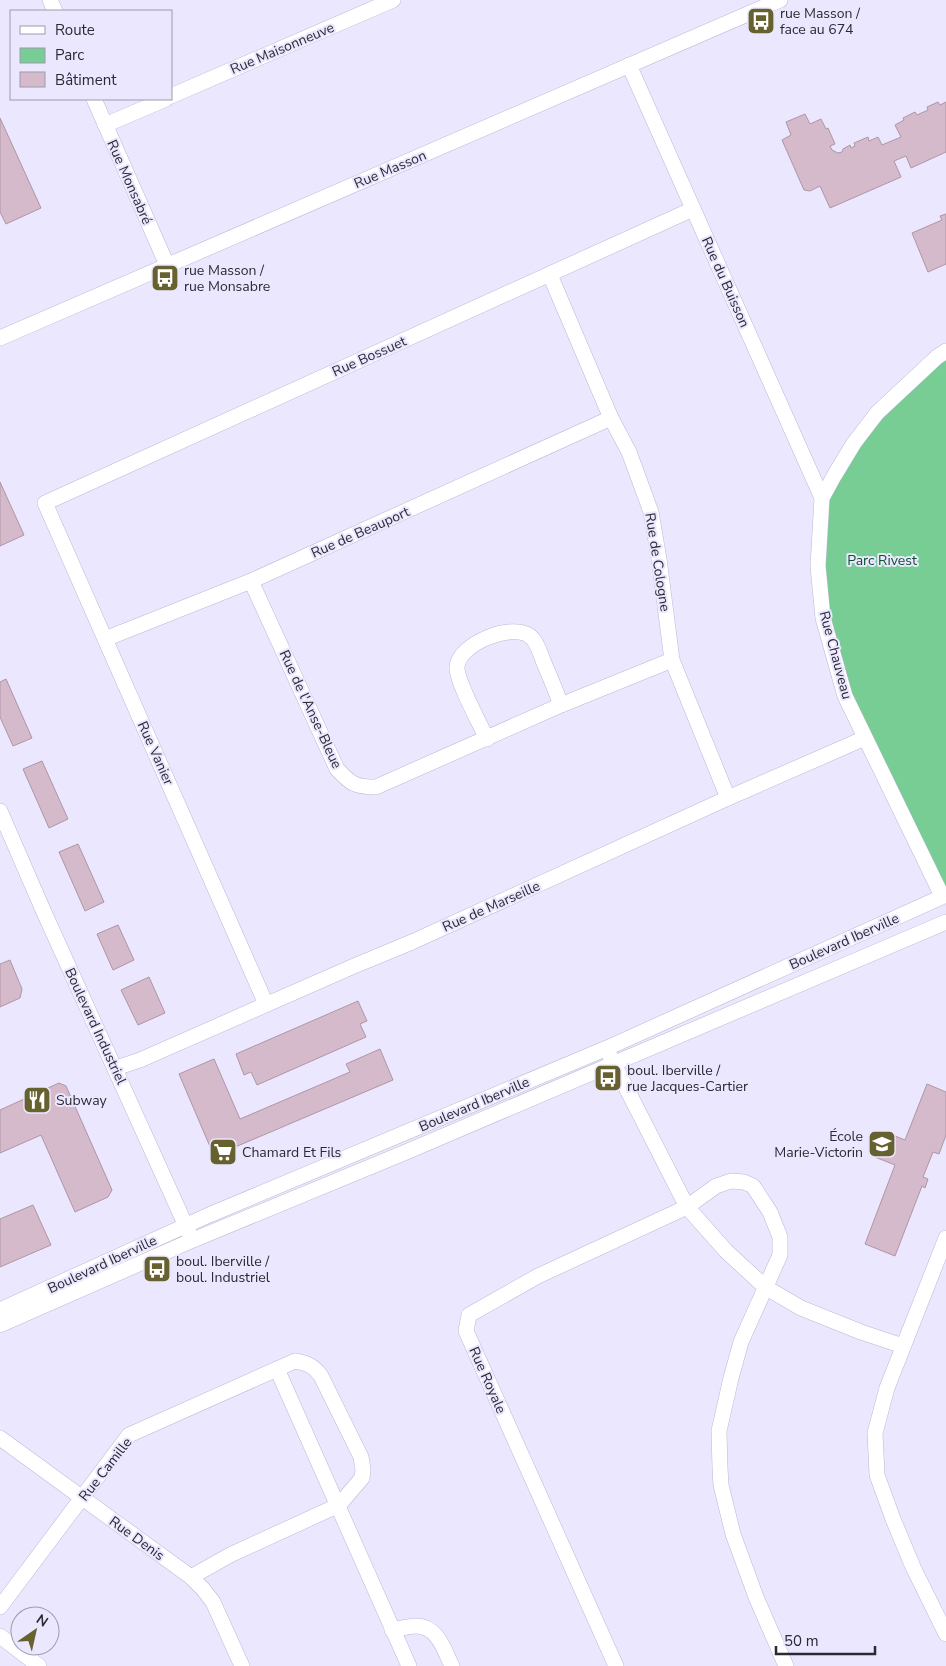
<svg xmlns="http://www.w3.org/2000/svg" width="946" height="1666" viewBox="0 0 946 1666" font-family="'Nunito Sans',sans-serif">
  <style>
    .green { fill: #77cd94 }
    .building { fill: #d5bacb; stroke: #af95a6 }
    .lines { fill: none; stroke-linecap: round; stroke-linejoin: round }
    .minor-casing { stroke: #bdb8d4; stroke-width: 16 }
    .minor { stroke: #fff; stroke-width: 15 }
    .labels { text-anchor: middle; stroke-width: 4; stroke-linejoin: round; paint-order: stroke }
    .poi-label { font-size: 14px; fill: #2b2933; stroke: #ebe7fe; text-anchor: start }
    .street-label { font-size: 14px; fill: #2b2933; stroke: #ebe7fe }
    .park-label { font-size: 14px; fill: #09522c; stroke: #ebe7fe }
  </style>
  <rect width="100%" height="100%" fill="#ebe7fe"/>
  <polygon class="green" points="946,351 946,895 845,696 823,618 819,520 834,477 875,415"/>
  <g class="building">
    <polygon points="938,102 940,105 946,102 946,152 911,168 906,156 894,161 901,177 830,208 820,186 810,191 804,190 782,140 791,135 786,122 805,114 810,124 821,119 826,129 828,128 835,144 830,146 832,150 838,153 842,152 843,149 850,145 851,148 855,146 854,143 868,137 869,141 878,137 882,145 901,137 895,125 904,120 903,118 915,112 917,115 928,110 927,107"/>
    <polygon points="0,118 41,208 6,224 0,212"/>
    <polygon points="946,214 946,264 928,272 912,233 942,220 940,216"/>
    <polygon points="0,482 24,535 0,546"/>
    <polygon points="6,679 32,738 13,746 0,717 0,682"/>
    <polygon points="42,761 68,819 49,828 23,769"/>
    <polygon points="78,844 104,902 85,911 59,852"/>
    <polygon points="118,925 134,960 113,970 97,934"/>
    <polygon points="10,960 22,989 20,998 0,1007 0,964"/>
    <polygon points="149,977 165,1013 138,1025 121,990"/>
    <polygon points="358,1001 367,1021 360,1024 366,1037 257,1085 251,1072 244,1075 236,1054"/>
    <polygon points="380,1049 393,1080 214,1156 179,1074 214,1059 240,1119 350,1072 346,1064"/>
    <polygon points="59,1083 66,1086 112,1190 108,1197 75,1212 41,1135 0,1153 0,1110"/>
    <polygon points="927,1084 946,1092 946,1135 939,1154 933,1152 923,1177 928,1179 925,1188 922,1186 895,1256 865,1244 895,1165 875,1157 885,1132 905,1140"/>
    <polygon points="33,1205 51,1245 0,1267 0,1219"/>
  </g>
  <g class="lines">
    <defs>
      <g id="minor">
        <polyline points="50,0 55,11"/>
        <polyline points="629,65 822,498"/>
        <polyline points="171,96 393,0"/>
        <polyline points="94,99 167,265"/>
        <polyline points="105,125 166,99"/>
        <polyline points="550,275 611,418 629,452 651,512 659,559 672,660 728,798"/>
        <polyline points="0,338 780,0"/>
        <path d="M251,581L337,769C351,784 355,787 376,787L561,705L672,660"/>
        <polyline points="105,639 251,581 611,418"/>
        <path d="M487,739C479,722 459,686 457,669C455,644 518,619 533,639C538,645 541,655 544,663C550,677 556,691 561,705"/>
        <polyline points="0,811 43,910 190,1235"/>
        <polyline points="942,896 845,696 823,618 818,566 822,498 834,476 854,443 877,413 937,357 946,351"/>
        <polyline points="266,1004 45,503 693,209"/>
        <polyline points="610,1056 687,1207 726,1251 765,1287 801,1308 861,1332 903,1346"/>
        <polyline points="116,1068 140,1060 354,966 412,942 728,798 865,738"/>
        <polyline points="946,1238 887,1388 875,1433 877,1475 893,1519 913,1567 946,1634"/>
        <polyline points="0,1310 209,1215 607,1048 946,895"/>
        <polyline points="0,1325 193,1240 406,1152 946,922"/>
        <polyline points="277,1369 409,1666"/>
        <polyline points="0,1438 191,1577 203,1589 213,1602 242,1666"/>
        <path d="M0,1607L129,1435L295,1361C307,1363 314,1366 321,1376L361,1457L363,1470L362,1478L339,1505L230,1555L191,1577"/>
        <path d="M392,1630C399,1629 408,1626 416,1626C438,1626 444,1650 452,1666"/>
        <polyline points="0,1636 39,1666"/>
        <polyline points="616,1666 466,1331 469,1315 538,1276 687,1207 716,1186 731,1181 744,1182 753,1186 770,1212 780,1237 780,1255 741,1342 731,1378 719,1431 720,1468 721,1485 733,1534 756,1597 786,1666"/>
      </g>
    </defs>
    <use href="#minor" class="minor-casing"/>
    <use href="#minor" class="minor"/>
  </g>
  <defs>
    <symbol id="bus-square" viewBox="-11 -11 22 22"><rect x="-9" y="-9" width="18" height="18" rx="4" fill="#66612e" stroke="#ebe7fe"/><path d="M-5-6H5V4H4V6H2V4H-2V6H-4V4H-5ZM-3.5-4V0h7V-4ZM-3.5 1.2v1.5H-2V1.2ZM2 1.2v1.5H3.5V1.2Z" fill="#fff"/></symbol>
    <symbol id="restaurant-square" viewBox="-11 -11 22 22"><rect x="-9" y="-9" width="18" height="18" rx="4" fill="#66612e" stroke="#ebe7fe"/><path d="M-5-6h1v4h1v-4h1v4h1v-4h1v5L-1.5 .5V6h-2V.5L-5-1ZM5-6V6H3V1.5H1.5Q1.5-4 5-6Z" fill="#fff"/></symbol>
    <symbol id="school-square" viewBox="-11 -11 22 22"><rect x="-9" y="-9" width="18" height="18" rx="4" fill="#66612e" stroke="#ebe7fe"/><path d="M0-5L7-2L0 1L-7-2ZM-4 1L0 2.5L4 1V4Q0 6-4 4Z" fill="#fff"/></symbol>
    <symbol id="supermarket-square" viewBox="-11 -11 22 22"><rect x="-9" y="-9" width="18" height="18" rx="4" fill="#66612e" stroke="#ebe7fe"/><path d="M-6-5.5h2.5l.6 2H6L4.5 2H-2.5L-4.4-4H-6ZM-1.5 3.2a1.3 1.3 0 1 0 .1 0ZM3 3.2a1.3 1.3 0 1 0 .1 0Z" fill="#fff"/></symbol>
  </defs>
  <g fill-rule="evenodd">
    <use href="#bus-square" x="745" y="5" width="32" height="32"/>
    <use href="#bus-square" x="149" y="262" width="32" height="32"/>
    <use href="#bus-square" x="592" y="1062" width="32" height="32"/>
    <use href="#restaurant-square" x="21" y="1084" width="32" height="32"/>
    <use href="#school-square" x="866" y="1128" width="32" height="32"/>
    <use href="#supermarket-square" x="207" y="1136" width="32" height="32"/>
    <use href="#bus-square" x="141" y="1253" width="32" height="32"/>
  </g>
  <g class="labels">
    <g class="poi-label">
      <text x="780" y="18">rue Masson /<tspan x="780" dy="16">face au 674</tspan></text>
      <text x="184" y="275">rue Masson /<tspan x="184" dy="16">rue Monsabre</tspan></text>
      <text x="627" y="1075">boul. Iberville /<tspan x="627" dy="16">rue Jacques-Cartier</tspan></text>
      <text x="56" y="1105">Subway</text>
      <text x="863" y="1141" text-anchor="end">École<tspan x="863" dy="16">Marie-Victorin</tspan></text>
      <text x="242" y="1157">Chamard Et Fils</text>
      <text x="176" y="1266">boul. Iberville /<tspan x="176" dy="16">boul. Industriel</tspan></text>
    </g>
    <g class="street-label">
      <text transform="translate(282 48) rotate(-23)" y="5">Rue Maisonneuve</text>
      <text transform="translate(390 169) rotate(-23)" y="5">Rue Masson</text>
      <text transform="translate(130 182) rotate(66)" y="5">Rue Monsabré</text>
      <text transform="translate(726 282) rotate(66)" y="5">Rue du Buisson</text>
      <text transform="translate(369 356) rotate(-24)" y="5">Rue Bossuet</text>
      <text transform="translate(360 532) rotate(-24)" y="5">Rue de Beauport</text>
      <text transform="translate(658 562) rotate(81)" y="5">Rue de Cologne</text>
      <text transform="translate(836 655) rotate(75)" y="5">Rue Chauveau</text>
      <text transform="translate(311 709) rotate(65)" y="5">Rue de l'Anse-Bleue</text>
      <text transform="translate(156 753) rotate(66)" y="5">Rue Vanier</text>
      <text transform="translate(491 906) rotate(-24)" y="5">Rue de Marseille</text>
      <text transform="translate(844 941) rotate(-24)" y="5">Boulevard Iberville</text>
      <text transform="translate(96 1026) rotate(65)" y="5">Boulevard Industriel</text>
      <text transform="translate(474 1104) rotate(-23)" y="5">Boulevard Iberville</text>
      <text transform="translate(102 1264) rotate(-25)" y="5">Boulevard Iberville</text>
      <text transform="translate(488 1380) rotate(66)" y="5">Rue Royale</text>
      <text transform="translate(105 1469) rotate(-52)" y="5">Rue Camille</text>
      <text transform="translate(137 1538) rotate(36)" y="5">Rue Denis</text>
    </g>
    <g class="park-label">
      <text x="882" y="565">Parc Rivest</text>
    </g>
  </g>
  <rect x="10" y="10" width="162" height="90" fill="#ebe7fe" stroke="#9e9bad"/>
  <rect x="20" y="26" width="25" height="8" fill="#ffffff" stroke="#9e9bad"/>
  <text x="55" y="35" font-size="15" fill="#2b2933">Route</text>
  <rect x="20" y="48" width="25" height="15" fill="#77cd94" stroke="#9e9bad"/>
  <text x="55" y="60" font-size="15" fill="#2b2933">Parc</text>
  <rect x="20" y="72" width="25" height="15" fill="#d5bacb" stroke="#9e9bad"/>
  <text x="55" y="85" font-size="15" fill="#2b2933">Bâtiment</text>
  <g transform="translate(35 1631) rotate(34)"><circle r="24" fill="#ebe7fe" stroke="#9e9bad"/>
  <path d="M0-4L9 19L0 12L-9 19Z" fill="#66612e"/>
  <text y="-8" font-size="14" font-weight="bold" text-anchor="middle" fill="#2b2933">N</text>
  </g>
  <path d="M776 1646v8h99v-8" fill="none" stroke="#2b2933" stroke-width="2.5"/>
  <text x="784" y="1646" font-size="15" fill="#2b2933" stroke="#ebe7fe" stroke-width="4" paint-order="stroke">50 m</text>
</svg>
